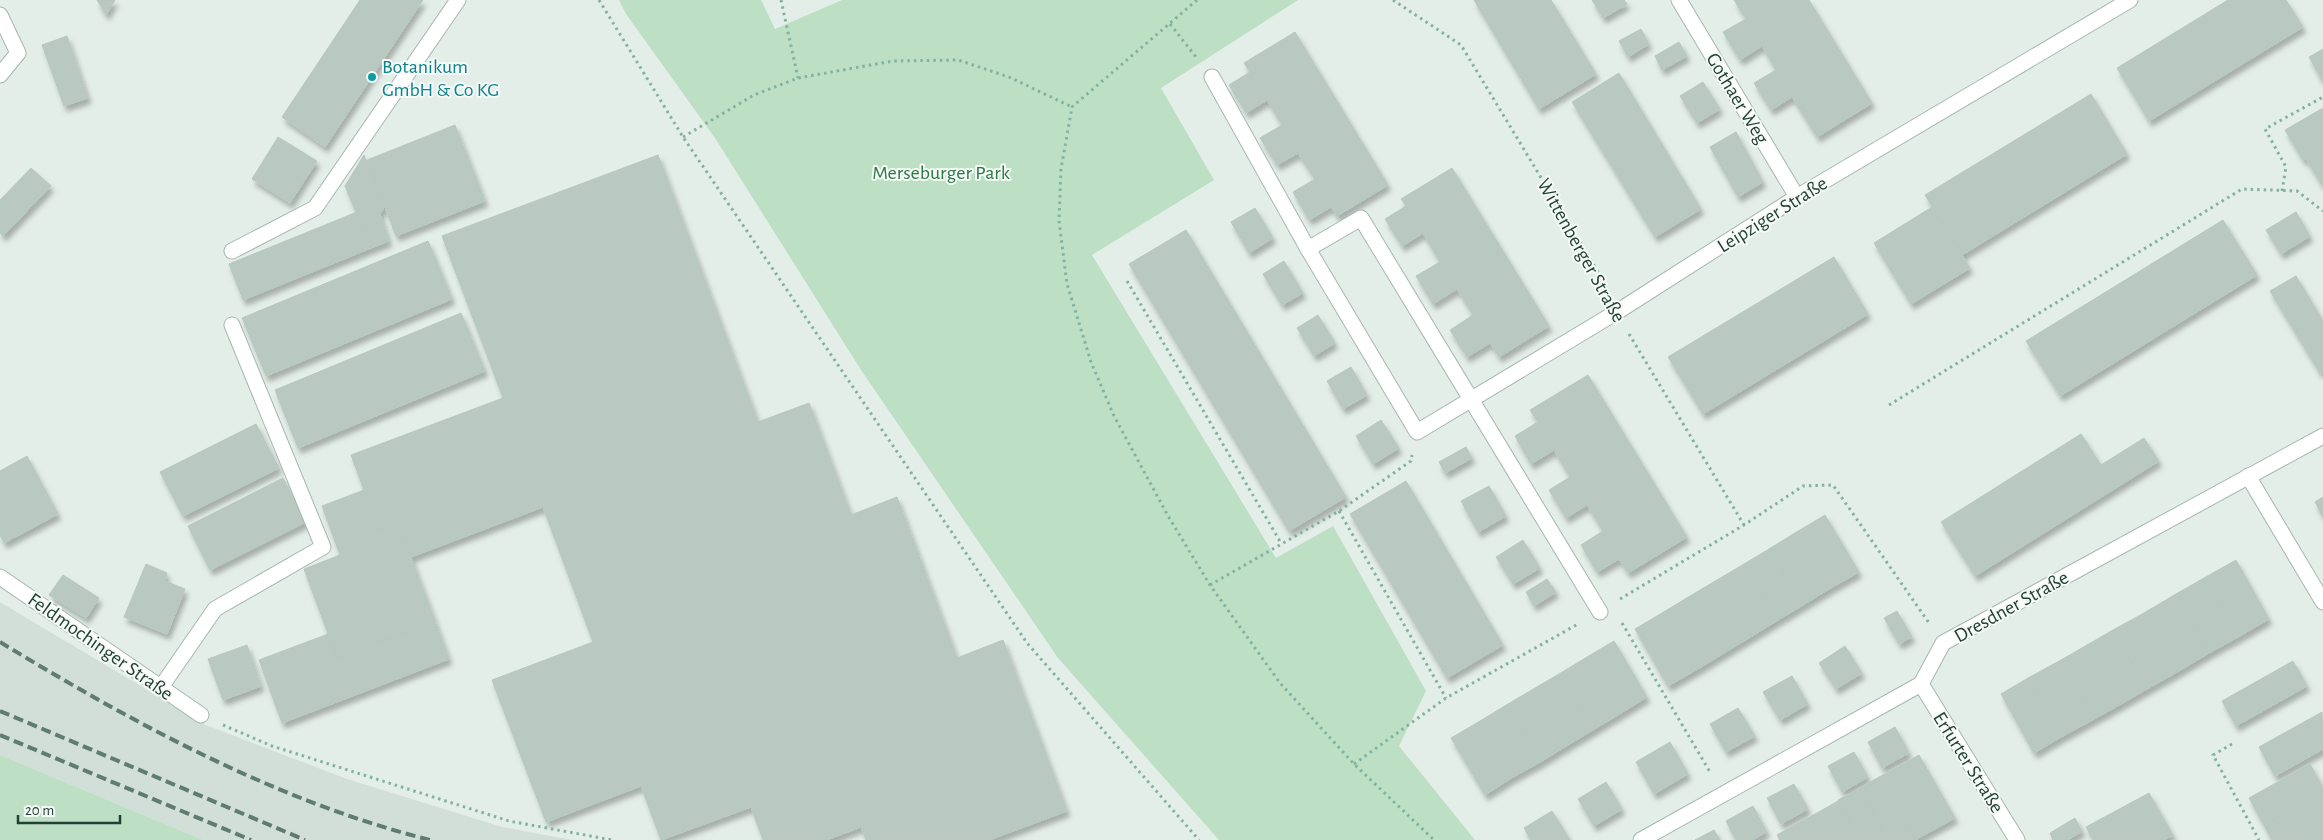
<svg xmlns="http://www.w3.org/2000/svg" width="2323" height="840" viewBox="0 0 2323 840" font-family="'Alegreya Sans',sans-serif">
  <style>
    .built { fill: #d2ded8 }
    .green { fill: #bddfc4 }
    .building { fill: #b9c9c2; stroke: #b6c8bf; filter: url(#shadow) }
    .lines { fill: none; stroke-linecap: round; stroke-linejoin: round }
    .lane-casing { stroke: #a6b6b0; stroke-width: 17 }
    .street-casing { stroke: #a6b6b0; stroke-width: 17 }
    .path { stroke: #84b2a0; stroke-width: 3; stroke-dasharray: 2.5 4; stroke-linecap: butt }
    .lane { stroke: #fff; stroke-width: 15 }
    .street { stroke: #fff; stroke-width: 15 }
    .rail { stroke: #5e7c71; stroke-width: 4; stroke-dasharray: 10 5; stroke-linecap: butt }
    .culture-dot { fill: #0f9aa8; stroke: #f5faf7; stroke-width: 2 }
    .labels { text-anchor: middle; stroke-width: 4; stroke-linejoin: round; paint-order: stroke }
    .culture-label { font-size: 20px; fill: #0d838f; stroke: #f5faf7; text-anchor: start }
    .street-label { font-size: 20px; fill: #234036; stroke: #f5faf7 }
    .park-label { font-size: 20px; fill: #2c7844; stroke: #f5faf7 }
  </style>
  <defs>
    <filter id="shadow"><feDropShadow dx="3" dy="5.5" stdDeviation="2.5" flood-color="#0004"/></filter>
  </defs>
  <rect width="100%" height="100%" fill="#e4eee9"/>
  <polygon class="built" points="0,602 206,725 347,779 502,827 572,840 203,840 0,755"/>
  <g class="green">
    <polygon points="619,0 761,0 775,29 842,0 1298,0 1161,88 1214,180 1092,255 1276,558 1333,526 1426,691 1399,746 1475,840 1219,840 1058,658 861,370 715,138 626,14"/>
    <polygon points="0,755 203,840 0,840"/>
  </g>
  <g class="building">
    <polygon points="97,0 115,0 106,15"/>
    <polygon points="360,0 423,0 325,147 282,117"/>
    <polygon points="1474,0 1551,0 1596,74 1539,109"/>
    <polygon points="1592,0 1624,0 1627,4 1603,18"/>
    <polygon points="1734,0 1809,0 1872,103 1817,137 1792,97 1771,110 1754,83 1776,70 1762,46 1740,60 1723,32 1746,19"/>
    <polygon points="2228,0 2286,0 2303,27 2149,121 2117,68"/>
    <polygon points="1641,29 1649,44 1628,57 1619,41"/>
    <polygon points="1295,32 1388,185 1337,216 1331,207 1309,220 1293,192 1315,179 1298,153 1277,165 1260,138 1282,125 1267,100 1246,113 1229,85 1250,72 1244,63"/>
    <polygon points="67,36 88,98 64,106 42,45"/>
    <polygon points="1679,42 1687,56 1662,70 1655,56"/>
    <polygon points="2323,49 2323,82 2309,57"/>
    <polygon points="1619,73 1701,209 1655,237 1572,102"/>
    <polygon points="1703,82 1720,109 1697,123 1680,96"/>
    <polygon points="2091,94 2127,154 1962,255 1925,195"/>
    <polygon points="2323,108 2323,149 2303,160 2285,130"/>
    <polygon points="455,125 485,201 396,236 367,160"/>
    <polygon points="1736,132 1763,182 1738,197 1710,147"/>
    <polygon points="278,137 317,161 290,203 252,179"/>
    <polygon points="2323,149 2323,185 2322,185 2306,159"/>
    <polygon points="364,155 385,206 380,214 389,241 371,248 345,186"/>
    <polygon points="658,155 758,422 809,403 851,515 897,497 957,658 1003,640 1067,811 989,840 866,840 861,827 826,840 763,840 751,807 661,840 641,786 546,822 492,680 593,642 543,507 411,557 398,523 379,530 351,455 503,398 442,236"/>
    <polygon points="31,168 51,186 3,236 0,233 0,200"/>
    <polygon points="1452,168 1549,326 1499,357 1490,343 1467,357 1450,330 1473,315 1457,289 1433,304 1416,276 1440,262 1423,233 1402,246 1385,219 1406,206 1401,199"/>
    <polygon points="1932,207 1970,268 1911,304 1874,243"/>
    <polygon points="1255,208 1273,238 1249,253 1231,222"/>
    <polygon points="357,212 371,248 243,300 229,264"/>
    <polygon points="2296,212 2310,236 2281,254 2266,230"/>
    <polygon points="2223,220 2257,275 2060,396 2026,341"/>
    <polygon points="1186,230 1346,497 1289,531 1129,264"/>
    <polygon points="428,241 452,299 266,376 242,318"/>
    <polygon points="1834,257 1868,314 1703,414 1668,357"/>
    <polygon points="1284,261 1303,293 1282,305 1263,274"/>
    <polygon points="2296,276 2323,321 2323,371 2320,373 2270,291"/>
    <polygon points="461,313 485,371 298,448 275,390"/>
    <polygon points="1318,315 1335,343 1314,356 1297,328"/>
    <polygon points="1351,367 1367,395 1343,409 1327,381"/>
    <polygon points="1588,375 1687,537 1628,573 1619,559 1597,572 1581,545 1603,531 1587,505 1566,518 1549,490 1570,477 1554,450 1531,464 1515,436 1538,422 1530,410"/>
    <polygon points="1381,420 1399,448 1373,464 1356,436"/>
    <polygon points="256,424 279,468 183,516 160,472"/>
    <polygon points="2081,434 2101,465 2144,438 2159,461 1975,576 1941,522"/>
    <polygon points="1466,447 1472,458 1445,473 1439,462"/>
    <polygon points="27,456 58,514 4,543 0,535 0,471"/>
    <polygon points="283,478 306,522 210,570 188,526"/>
    <polygon points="1406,481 1503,645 1447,678 1350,514"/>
    <polygon points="1489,486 1506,516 1478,532 1461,501"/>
    <polygon points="364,490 379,530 398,523 435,621 337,658 304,569 340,555 322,506"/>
    <polygon points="2323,497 2323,517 2315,502"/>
    <polygon points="1825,515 1859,572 1829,589 1795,533"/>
    <polygon points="1795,533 1829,589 1803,605 1769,549"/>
    <polygon points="1523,540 1540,568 1513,584 1496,557"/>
    <polygon points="1769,549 1803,605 1778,620 1744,564"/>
    <polygon points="2236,560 2269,619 2238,637 2204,578"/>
    <polygon points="146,564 167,573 165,581 185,589 167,634 124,617"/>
    <polygon points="1744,564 1778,620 1752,636 1717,580"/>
    <polygon points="63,575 99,598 86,618 49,595"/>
    <polygon points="2204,578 2238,637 2209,653 2176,594"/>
    <polygon points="1547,579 1556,592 1534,606 1526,592"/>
    <polygon points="1717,580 1752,636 1724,653 1690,596"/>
    <polygon points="2176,594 2209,653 2177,672 2144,613"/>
    <polygon points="1690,596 1724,653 1696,670 1662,613"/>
    <polygon points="1897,611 1912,637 1899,644 1884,618"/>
    <polygon points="1662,613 1696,670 1668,686 1635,629"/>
    <polygon points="2144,613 2177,672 2147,689 2113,630"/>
    <polygon points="435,621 449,659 282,723 259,660 328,634 337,658"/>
    <polygon points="2113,630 2147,689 2121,704 2087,645"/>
    <polygon points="1614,641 1647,697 1621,713 1587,657"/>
    <polygon points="247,645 261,686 223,700 208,659"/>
    <polygon points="2087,645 2121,704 2094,719 2061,660"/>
    <polygon points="1845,646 1862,673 1836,689 1819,663"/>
    <polygon points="1587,657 1621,713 1593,730 1559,674"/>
    <polygon points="2061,660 2094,719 2061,737 2028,678"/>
    <polygon points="2293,661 2307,686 2236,726 2222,701"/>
    <polygon points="1559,674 1593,730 1568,745 1535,688"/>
    <polygon points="1792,676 1808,704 1780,720 1763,692"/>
    <polygon points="2028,678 2061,737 2034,753 2001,694"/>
    <polygon points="1535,688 1568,745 1542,761 1508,704"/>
    <polygon points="1508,704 1542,761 1513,777 1480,721"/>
    <polygon points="1738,708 1755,736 1726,752 1710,724"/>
    <polygon points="2322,712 2323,749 2275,776 2259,747"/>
    <polygon points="1480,721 1513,777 1485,795 1451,738"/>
    <polygon points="1895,727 1909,753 1882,768 1868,742"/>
    <polygon points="1670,742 1688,774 1654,794 1636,762"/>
    <polygon points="1854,752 1868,777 1842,792 1828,766"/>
    <polygon points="1919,755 1955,818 1933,830 1898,767"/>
    <polygon points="2310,764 2323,788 2323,792 2264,825 2249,798"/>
    <polygon points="1898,767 1933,830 1915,840 1879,777"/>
    <polygon points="1879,777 1914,840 1888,840 1860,788"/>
    <polygon points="1606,782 1622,809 1594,826 1578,799"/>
    <polygon points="1794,784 1808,809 1781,824 1767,798"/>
    <polygon points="1860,788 1888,840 1860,840 1838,800"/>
    <polygon points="2323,792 2323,827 2300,840 2272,840 2264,825"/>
    <polygon points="2149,793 2162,816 2120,840 2093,840 2086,827"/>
    <polygon points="1838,801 1860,840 1832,840 1817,813"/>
    <polygon points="1753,806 1767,832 1752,840 1736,840 1726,821"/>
    <polygon points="1552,811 1570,840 1531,840 1524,828"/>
    <polygon points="1817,813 1832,840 1808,840 1798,823"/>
    <polygon points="2162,816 2173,835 2164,840 2120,840"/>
    <polygon points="2075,818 2082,831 2068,840 2053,840 2050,833"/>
    <polygon points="1798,823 1808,840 1780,840 1777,835"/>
    <polygon points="2323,827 2323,840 2300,840"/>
    <polygon points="1714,830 1720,840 1695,840"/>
  </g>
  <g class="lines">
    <defs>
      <g id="lane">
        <polyline points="0,15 18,53 0,75"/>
        <polyline points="232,251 315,208 458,0"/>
        <polyline points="161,687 215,609 323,547 232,325"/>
      </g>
      <g id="street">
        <polyline points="1679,0 1797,197"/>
        <polyline points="1212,77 1308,249 1417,432 1620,310 1797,197 2130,0"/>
        <polyline points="1308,249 1361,218 1600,612"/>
        <polyline points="2248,476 2323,602"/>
        <polyline points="0,577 201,715"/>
        <polyline points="1921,684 2017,840"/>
        <polyline points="1641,840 1921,684 1943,643 2323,436"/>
      </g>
    </defs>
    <use href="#lane" class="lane-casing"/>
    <use href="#street" class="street-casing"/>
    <g class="path">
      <polyline points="599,0 683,137 1027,643 1199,840"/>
      <polyline points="781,0 798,78"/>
      <polyline points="1197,0 1072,107 1061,169 1059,221 1067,284 1091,362 1114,416 1168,516 1210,585 1280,683 1354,764 1434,840"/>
      <polyline points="1393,0 1461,45 1607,287"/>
      <polyline points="1170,24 1196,57"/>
      <polyline points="683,137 754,95 798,78 893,61 958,60 1009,77 1072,107"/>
      <polyline points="2282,191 2286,167 2265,129 2323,97"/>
      <polyline points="1127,281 1281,543"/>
      <polyline points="1629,334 1744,525"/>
      <polyline points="1889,405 2242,189 2297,191 2323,211"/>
      <polyline points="1339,511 1446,698"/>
      <polyline points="1210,585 1339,511 1411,461 1412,455"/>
      <polyline points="1620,599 1744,525 1803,486 1833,485 1929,623"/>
      <polyline points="1622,623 1710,772"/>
      <polyline points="223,725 272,746 509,821 612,840"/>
      <polyline points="2232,744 2213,755 2259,840"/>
      <polyline points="1354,764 1446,698 1578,624"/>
    </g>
    <use href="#lane" class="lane"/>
    <use href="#street" class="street"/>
    <g class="rail">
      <path d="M0,642C135,724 276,801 430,840"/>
      <polyline points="0,711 305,840"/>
      <polyline points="0,735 251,840"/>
    </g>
  </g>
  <circle class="culture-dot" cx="372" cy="77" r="5"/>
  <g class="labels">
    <g class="culture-label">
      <text x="382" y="73">Botanikum<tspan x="382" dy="23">GmbH &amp; Co KG</tspan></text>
    </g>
    <g class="street-label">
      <text transform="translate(1738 98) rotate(59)" y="7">Gothaer Weg</text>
      <text transform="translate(1772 214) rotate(-32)" y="7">Leipziger Straße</text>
      <text transform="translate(1582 250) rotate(61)" y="7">Wittenberger Straße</text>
      <text transform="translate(2011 606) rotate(-29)" y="7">Dresdner Straße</text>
      <text transform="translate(101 646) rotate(35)" y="7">Feldmochinger Straße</text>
      <text transform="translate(1969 762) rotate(58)" y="7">Erfurter Straße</text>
    </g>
    <g class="park-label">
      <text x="941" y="179">Merseburger Park</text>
    </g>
  </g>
  <path d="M18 815v8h102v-8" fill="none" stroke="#234036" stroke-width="2.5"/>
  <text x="25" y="815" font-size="15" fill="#234036" stroke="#f5faf7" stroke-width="4" paint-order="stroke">20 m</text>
</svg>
